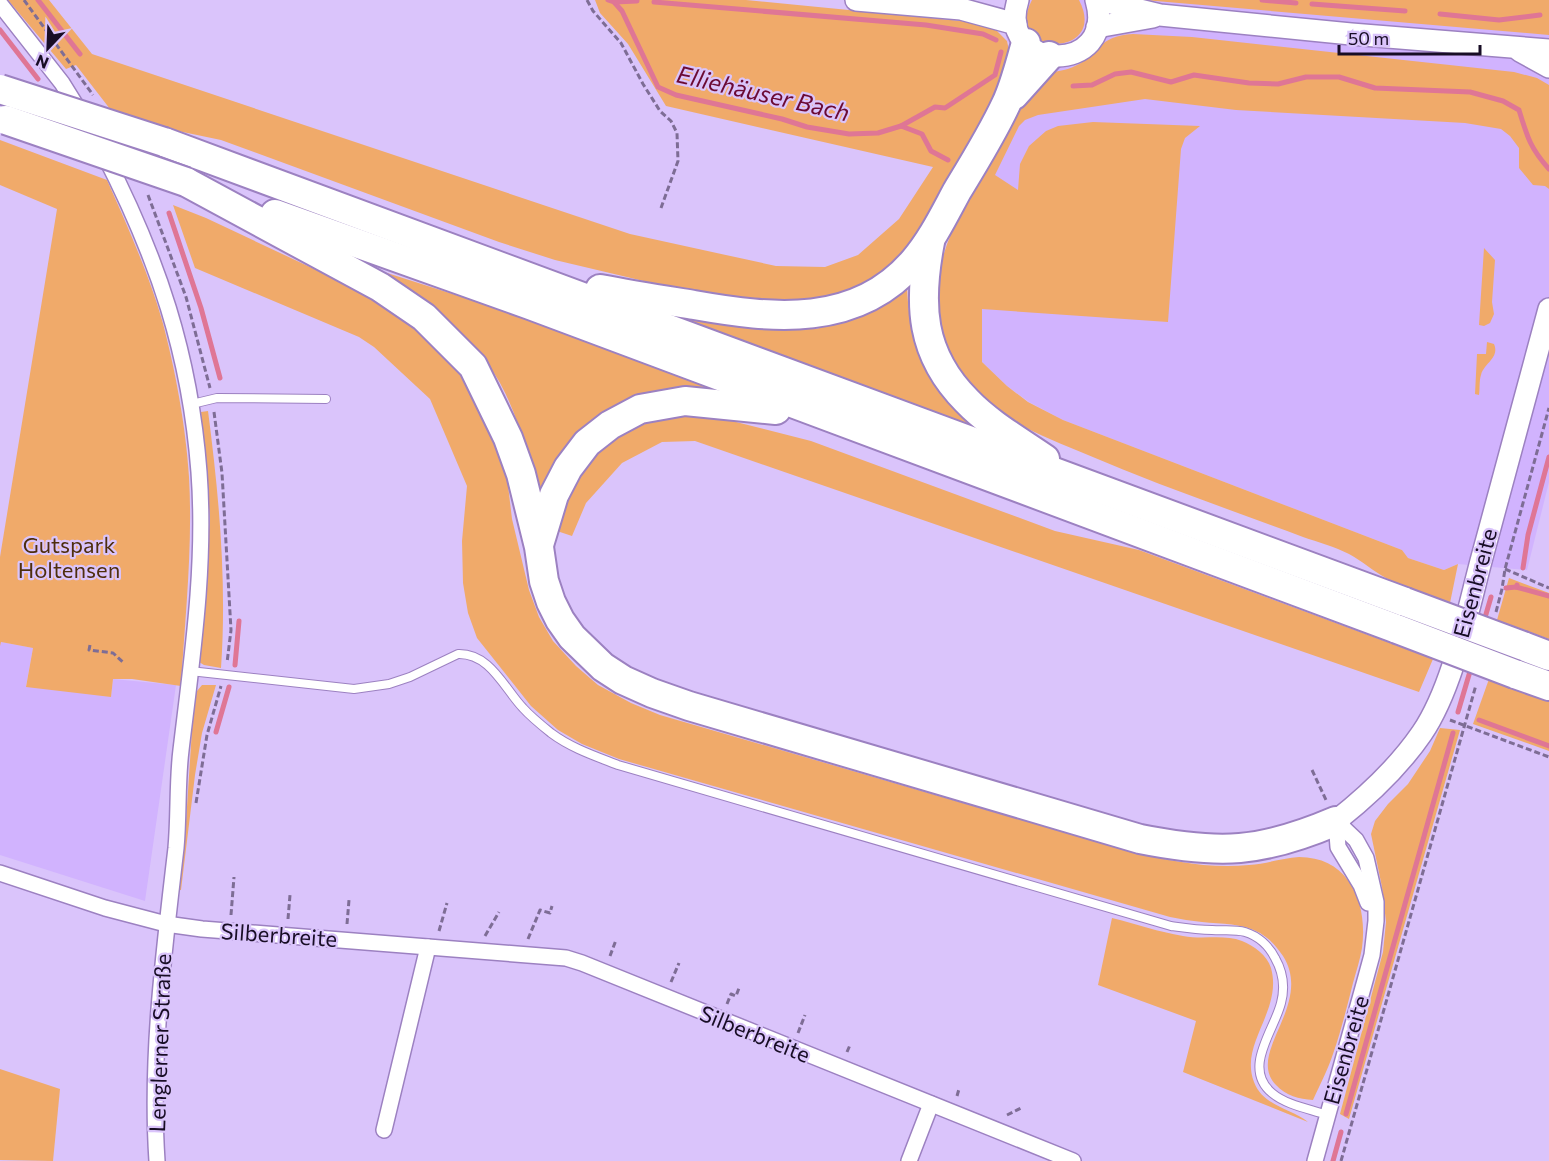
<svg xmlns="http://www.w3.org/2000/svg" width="1549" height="1161" viewBox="0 0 1549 1161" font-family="Commissioner,sans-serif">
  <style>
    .built { fill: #d1b3fe }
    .green { fill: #f0aa6a }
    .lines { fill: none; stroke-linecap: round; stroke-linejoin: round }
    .stream { stroke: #df7695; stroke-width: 5 }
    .lane-casing { stroke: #9c81c1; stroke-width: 10 }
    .street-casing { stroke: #9c81c1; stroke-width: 18 }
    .secondary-casing { stroke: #9c81c1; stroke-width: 24 }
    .highway-casing { stroke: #9c81c1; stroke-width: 32 }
    .path { stroke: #7e6d95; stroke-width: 3; stroke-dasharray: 6 3; stroke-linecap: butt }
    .lane { stroke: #fff; stroke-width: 8 }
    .street { stroke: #fff; stroke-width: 15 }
    .secondary { stroke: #fff; stroke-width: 21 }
    .highway { stroke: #fff; stroke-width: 28 }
    .highway-bridge-casing { stroke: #9c81c1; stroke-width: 32; stroke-linecap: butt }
    .highway-bridge { stroke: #fff; stroke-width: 28 }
    .labels { text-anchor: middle; stroke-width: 4.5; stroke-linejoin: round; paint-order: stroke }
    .park-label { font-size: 22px; fill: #4e2e0d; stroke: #dac4fb }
    .street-label { font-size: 22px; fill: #180d25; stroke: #dac4fb }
    .water-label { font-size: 24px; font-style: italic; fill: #6b0a34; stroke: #dac4fb }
  </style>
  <rect width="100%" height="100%" fill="#dac4fb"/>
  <g class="built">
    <polygon points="1006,0 1549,0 1549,482 1527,570 1458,564 1444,570 1408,558 1402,550 1063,420 1029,402 1007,386 982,362 959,282 1007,131 1032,92 1027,60 1007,41 1003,16"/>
    <polygon points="0,640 1,642 33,648 26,686 111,696 113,679 176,685 145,901 0,855"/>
  </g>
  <g class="green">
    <polygon points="8,0 49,0 92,54 630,234 776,266 825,267 858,255 899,219 933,167 666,106 628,44 600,13 595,0 746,0 961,21 985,26 997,31 1007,41 1010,55 1001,82 975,134 915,240 891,268 851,294 781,304 669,287 555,260 499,242 221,140 154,126 110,109 76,65 66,69"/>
    <path d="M1032,0H1079C1110,59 1001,58 1032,0Z"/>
    <polygon points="1144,0 1549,0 1549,35"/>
    <path d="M1133,34L1192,37L1514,72L1537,78L1549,85V189L1545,186L1533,185L1519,168V148L1510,136L1501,129L1465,123L1236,110L1145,99L1038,115L1025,120L1019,126L995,175L1018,190L1020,164L1029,146L1046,131L1058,126L1093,122L1200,126L1185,138L1181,149L1168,322L982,309V362L1007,386L1028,402L1063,420L1402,550L1408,558L1444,570L1458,564L1450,603C1429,595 1405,589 1386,578C1373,571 1362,561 1349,554C1335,547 1318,542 1303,537C1231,510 1158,485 1088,455C1060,443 1029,432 1004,414C983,398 959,377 948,353C917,280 955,222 990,160C1002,140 1029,86 1047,75C1056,70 1067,71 1075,66C1102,54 1096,36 1133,34Z"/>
    <path d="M0,140L107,180C127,225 148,272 162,320C175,368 186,427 189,477C193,547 185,617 181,686L132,679H113L111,697L26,687L33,648L1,642L0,646V557L57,209L0,185Z"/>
    <path d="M173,205L206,218L365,293L421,331L470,382L499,446L507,477L512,519L529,590L539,617L553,641L576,666L598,685L631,703L660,715L1132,852C1171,861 1209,869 1249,865C1266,864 1282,858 1299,857C1350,857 1368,904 1362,948C1360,960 1356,972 1353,983C1347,1007 1341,1031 1333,1054C1328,1069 1320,1085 1313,1100C1299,1099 1286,1096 1276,1085C1245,1053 1314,1005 1283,956C1277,947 1270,939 1260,933C1242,923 1222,924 1202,922C1191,921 1181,919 1170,917L619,759L582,744L558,730L531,706L477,638L468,613L463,583L462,541L467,486L430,399L374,347L359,337L195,268Z"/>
    <polygon points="1484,248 1495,260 1492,302 1494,314 1490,323 1484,326 1479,325"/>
    <path d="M384,272L484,304L715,390L574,437C555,459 543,481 540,511C530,467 522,423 500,383C477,340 424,301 384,272Z"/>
    <path d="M907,286C909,348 929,400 985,433L621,298L785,329H816L860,316Z"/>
    <path d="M1487,342L1494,344C1500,358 1484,363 1481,375C1479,381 1480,389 1479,395L1475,394L1477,354H1486Z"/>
    <path d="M208,411C219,495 227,583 221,668L204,665L199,662L210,519L201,412Z"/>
    <path d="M675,415L720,418L811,441L1055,531L1139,550L1433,659L1419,692L695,441L662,442L622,463L586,503L572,536L557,531C579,458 601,434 675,415Z"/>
    <polygon points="1509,578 1549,593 1549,639 1497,620"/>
    <polygon points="1489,679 1549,701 1549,751 1473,724"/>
    <polygon points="202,685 216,685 202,733 195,775 181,890 179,890 186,822 194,699 197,691"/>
    <polygon points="1440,728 1460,730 1349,1119 1340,1114 1383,952 1386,922 1382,887 1371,834 1375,821 1388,804 1408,784 1430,751"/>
    <path d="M1112,918C1136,924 1159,932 1183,936C1203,940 1224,934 1242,941C1254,946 1267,955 1271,968C1283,1011 1239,1043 1254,1082C1263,1106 1290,1108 1308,1122L1183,1072L1196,1021L1098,985Z"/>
    <polygon points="0,1069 60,1089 53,1161 0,1160"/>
  </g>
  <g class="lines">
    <g class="stream">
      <polyline points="38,0 80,54"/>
      <polyline points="608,0 614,2 622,11 658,87 676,95 782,119 807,127 849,134 878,133 901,126 922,134 931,151 948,160"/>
      <polyline points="1262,0 1296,3"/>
      <polyline points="614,2 637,1"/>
      <polyline points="654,2 926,25 983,34 996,40"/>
      <polyline points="1312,4 1405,11"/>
      <polyline points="1440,14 1499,20 1540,15"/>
      <polyline points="0,30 38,79"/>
      <path d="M1073,86L1092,85L1115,74L1131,72L1171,82L1194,75L1249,83L1278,84L1306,77H1339L1375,88L1470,92L1503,101L1519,110C1527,136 1530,148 1549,169"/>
      <polyline points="901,126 935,107 945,108 995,75 1001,52"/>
      <polyline points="169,213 201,308 220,378"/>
      <polyline points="1523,568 1528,535 1549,457"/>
      <polyline points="1516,587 1549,596"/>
      <polyline points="1506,588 1516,587 1517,585"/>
      <polyline points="1484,621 1491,597"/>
      <polyline points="235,665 239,621"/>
      <polyline points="1458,712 1471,668"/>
      <polyline points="1479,720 1549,746"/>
      <polyline points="216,732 229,687"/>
      <polyline points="1346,1114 1453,733"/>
      <polyline points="1333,1161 1341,1132"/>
    </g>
    <defs>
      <g id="lane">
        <polyline points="192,404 217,398 326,399"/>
        <path d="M190,671L354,689L389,684L410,677L458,654C490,653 504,688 523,708C531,717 541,725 551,733C571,748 595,756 618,765L1171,926C1185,928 1198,930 1212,930C1223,931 1234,929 1245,932C1258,936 1269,946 1275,958C1283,972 1285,988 1281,1003C1274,1031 1242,1068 1272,1093C1286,1105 1310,1109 1327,1115"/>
      </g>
      <g id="street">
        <polyline points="0,4 62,83 80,112"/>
        <path d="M104,154C158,259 190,354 199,472C206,565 192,658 181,750C177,782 179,815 176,848C164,951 150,1057 157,1161"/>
        <polyline points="1336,821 1338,847 1361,885 1368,903"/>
        <polyline points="0,873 105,908 166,924 202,929 566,958 582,963 1073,1161"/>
        <polyline points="384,1130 428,947"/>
        <polyline points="909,1161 931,1104"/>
        <polyline points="1315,1161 1366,977 1372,955 1376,921 1376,902 1366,858 1356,840 1336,821"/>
      </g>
      <g id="secondary">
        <polyline points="856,0 961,9 1016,24"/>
        <path d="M1018,0C995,73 1118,76 1096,0"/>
        <polyline points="1099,0 1160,15 1351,34 1549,50"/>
        <polyline points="1097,27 1153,17"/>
        <polyline points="1520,51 1549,67"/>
        <path d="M1336,821C1369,795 1398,768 1422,733C1453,687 1467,614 1481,561C1503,477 1527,393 1549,309"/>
      </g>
      <g id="highway">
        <polyline points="1014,95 1049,56"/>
        <polyline points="164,142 1405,602"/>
        <path d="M186,182L380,287L424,317L473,366L508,438L521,474L539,547L544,581L551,602L560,620L572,637L603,667L623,680L652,693L689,706L1140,839C1220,855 1261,853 1336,821"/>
        <polyline points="275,214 530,305 1397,629"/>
        <path d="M930,242C918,304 920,354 967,401C989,424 1019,441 1045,459"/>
        <path d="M600,289C631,295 663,300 694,305C773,319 857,328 914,261C932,240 944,215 957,191C974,163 992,134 1006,104C1015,85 1020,63 1026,43"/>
        <polyline points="539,545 554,495 568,468 587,443 610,425 640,409 685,401 776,410"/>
        <polyline points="1523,646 1549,656"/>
        <polyline points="1515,674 1549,686"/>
      </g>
    </defs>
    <use href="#lane" class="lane-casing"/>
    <use href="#street" class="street-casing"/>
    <use href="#secondary" class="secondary-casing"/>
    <use href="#highway" class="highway-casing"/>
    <g class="path">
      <polyline points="24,0 93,95"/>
      <polyline points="587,0 593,11 621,43 643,84 660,111 671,121 677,133 678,161 661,208"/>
      <polyline points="148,195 186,297 210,388"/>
      <polyline points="214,412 222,473 231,630 227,663"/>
      <polyline points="1505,569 1549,588"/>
      <polyline points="1496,612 1502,589 1505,569 1549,408"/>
      <polyline points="90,645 89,650 113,653 124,663"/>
      <polyline points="1450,720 1549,757"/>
      <polyline points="1312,770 1326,800"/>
      <polyline points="196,803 207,735 221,686"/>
      <polyline points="231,915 234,877"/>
      <polyline points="288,919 290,895"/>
      <polyline points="347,924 349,900"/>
      <polyline points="439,931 447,903"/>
      <polyline points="485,936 499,912"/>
      <polyline points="528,939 540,910 550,913 552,906"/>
      <polyline points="610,956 616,940"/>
      <polyline points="671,982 679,963"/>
      <polyline points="727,1004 731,994 736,996 739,988"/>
      <polyline points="798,1033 805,1015"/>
      <polyline points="847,1052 850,1045"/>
      <polyline points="957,1096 959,1089"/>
      <polyline points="1007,1115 1021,1108"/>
      <polyline points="1341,1161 1476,685"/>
    </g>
    <use href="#lane" class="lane"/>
    <use href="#street" class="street"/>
    <use href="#secondary" class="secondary"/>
    <use href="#highway" class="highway"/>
    <defs>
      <g id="highway-bridge">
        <polyline points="0,89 164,142"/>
        <polyline points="6,120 186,182"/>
        <polyline points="1405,602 1523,646"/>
        <polyline points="1397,629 1515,674"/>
      </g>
    </defs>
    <use href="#highway-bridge" class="highway-bridge-casing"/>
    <use href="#highway-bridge" class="highway-bridge"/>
  </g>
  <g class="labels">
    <g class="park-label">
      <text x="69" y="553">Gutspark<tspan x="69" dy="25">Holtensen</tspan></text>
    </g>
    <g class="street-label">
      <text transform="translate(1475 583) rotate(-75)" y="8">Eisenbreite</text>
      <text transform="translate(279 935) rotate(4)" y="8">Silberbreite</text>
      <text transform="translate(755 1034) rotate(22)" y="8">Silberbreite</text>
      <text transform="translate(160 1043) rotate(-88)" y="8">Lenglerner Straße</text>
      <text transform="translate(1346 1050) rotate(-74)" y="8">Eisenbreite</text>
    </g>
    <g class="water-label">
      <text transform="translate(763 94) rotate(13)" y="8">Elliehäuser Bach</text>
    </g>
  </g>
  <g transform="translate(48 48) rotate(203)" stroke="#dac4fb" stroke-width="4.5" paint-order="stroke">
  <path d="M0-4.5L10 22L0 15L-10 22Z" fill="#180d25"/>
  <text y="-9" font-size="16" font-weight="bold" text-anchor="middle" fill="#180d25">N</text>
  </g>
  <path d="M1339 45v9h141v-9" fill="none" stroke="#180d25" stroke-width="3"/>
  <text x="1348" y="45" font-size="18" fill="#180d25" stroke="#dac4fb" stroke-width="4.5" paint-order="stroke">50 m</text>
</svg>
